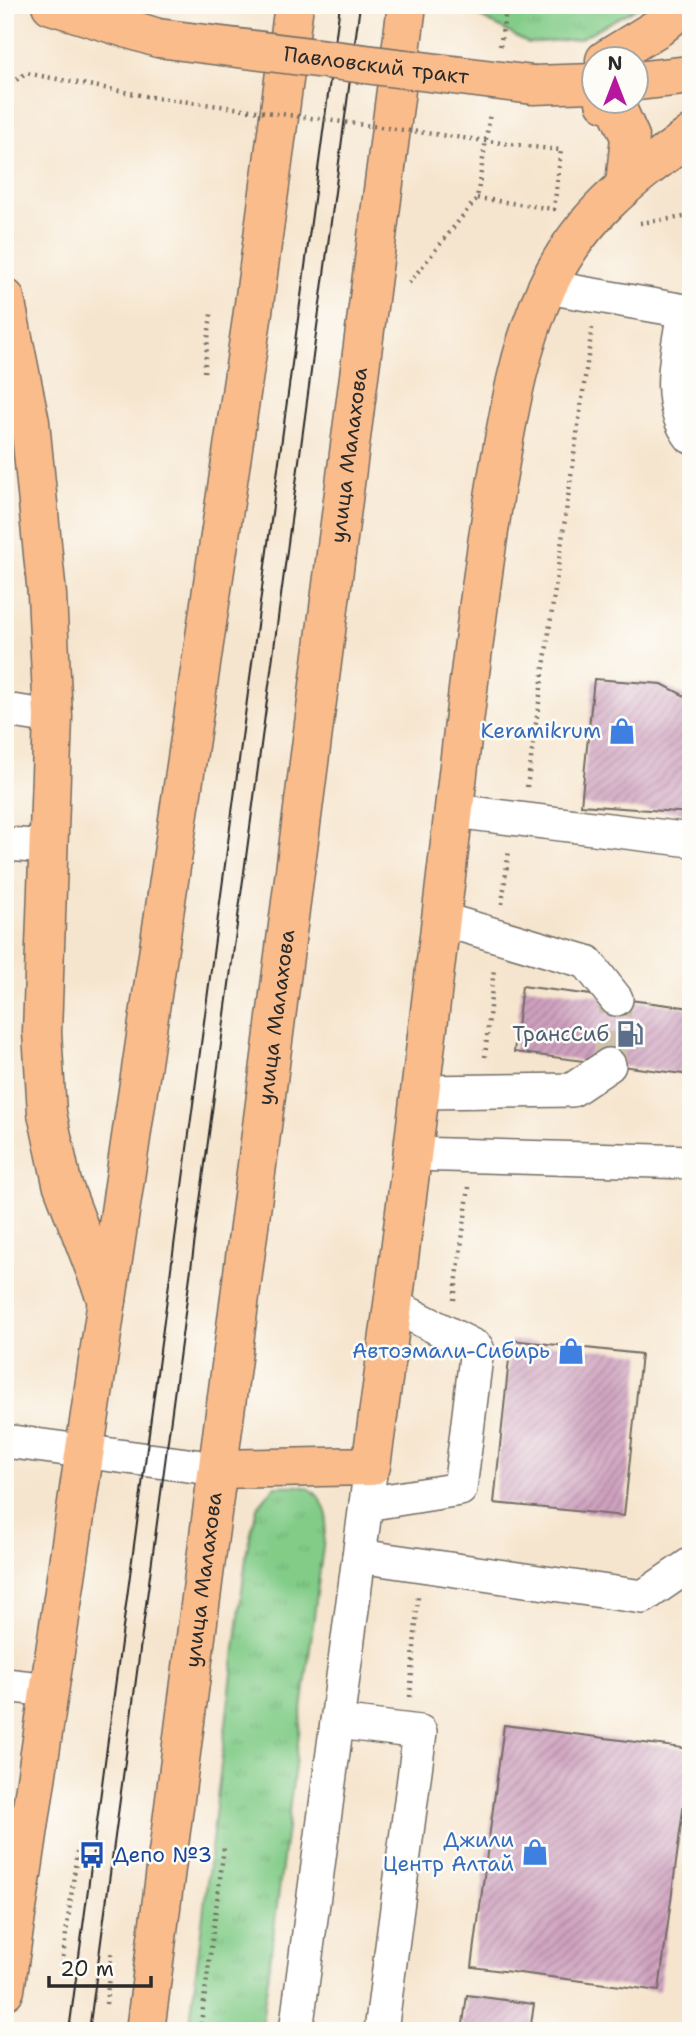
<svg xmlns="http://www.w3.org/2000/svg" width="696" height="2036" viewBox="0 0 696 2036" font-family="'Shantell Sans',sans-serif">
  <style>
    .grass { fill: url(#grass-tufts); stroke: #567c5a; stroke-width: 2 }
    .building { fill: url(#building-hatch) }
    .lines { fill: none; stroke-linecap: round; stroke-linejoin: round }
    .minor-tunnel { stroke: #cdc0ad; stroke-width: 33; stroke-dasharray: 33 17; stroke-linecap: butt }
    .minor-casing { stroke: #726c64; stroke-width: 36 }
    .major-casing { stroke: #726c64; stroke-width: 41 }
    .path { stroke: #726c64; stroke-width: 4.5; stroke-dasharray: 2 5; stroke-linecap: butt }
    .minor { stroke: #fff; stroke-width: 33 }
    .major { stroke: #fabc8b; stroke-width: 38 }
    .tram { stroke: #2b2b2b; stroke-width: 2 }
    .major-bridge-casing { stroke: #726c64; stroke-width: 41; stroke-linecap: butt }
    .path-bridge { stroke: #726c64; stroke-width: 4.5; stroke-dasharray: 2 5; stroke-linecap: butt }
    .major-bridge { stroke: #fabc8b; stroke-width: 38 }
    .labels { text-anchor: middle; stroke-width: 5; stroke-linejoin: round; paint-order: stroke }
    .street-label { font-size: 21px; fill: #2b2b2b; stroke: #fdfcf7 }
    .shop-label { font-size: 21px; fill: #366cbe; stroke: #fdfcf7; text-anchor: end }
    .service-label { font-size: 21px; fill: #4e5e75; stroke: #fdfcf7; text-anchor: end }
    .transit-label { font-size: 21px; fill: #164399; stroke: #fdfcf7; text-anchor: start }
  </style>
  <defs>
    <pattern id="grass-tufts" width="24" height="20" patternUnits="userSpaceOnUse" patternTransform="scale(1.75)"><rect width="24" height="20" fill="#82cc88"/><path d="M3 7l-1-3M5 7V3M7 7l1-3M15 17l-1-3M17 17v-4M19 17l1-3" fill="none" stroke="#70af76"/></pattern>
    <pattern id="building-hatch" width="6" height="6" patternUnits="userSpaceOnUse" patternTransform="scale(1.75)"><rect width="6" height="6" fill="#cfa1bf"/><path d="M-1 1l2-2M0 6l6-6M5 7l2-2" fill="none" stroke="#a8839b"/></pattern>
  </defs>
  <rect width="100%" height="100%" fill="#fdfcf7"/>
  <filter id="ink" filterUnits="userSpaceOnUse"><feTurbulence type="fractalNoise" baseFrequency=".0143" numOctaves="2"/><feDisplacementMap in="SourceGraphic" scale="14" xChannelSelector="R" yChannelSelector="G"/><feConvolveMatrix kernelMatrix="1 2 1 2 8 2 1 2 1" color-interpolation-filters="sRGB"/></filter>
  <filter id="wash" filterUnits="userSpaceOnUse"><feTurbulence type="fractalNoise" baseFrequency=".00686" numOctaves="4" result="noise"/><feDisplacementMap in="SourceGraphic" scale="28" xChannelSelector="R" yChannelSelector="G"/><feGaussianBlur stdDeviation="1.57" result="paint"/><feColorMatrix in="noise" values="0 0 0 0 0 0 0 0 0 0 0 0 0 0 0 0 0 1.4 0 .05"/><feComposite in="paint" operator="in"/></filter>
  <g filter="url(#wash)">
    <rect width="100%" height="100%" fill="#f6e5ce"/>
    <g class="grass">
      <polygon points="459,5 642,5 579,39 528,43"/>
      <path d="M275,1486C305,1485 317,1484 327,1515L261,2031H189L247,1549L257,1508Z"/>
    </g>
    <g id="blocks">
      <g class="building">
        <polygon points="594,679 662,684 691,699 691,813 581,805"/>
        <polygon points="522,986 691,1008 691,1075 514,1052"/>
        <polygon points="511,1340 641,1354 624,1516 494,1503"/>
        <polygon points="504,1725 691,1749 659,1991 472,1967"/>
        <polygon points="467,1995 534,2004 530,2031 462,2031"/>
      </g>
    </g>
  </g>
  <g filter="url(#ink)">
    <use href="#blocks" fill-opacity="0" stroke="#726c64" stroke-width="2"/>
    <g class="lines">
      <polyline class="minor-tunnel" points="609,1065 616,999"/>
      <defs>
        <g id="minor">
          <polyline points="547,287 691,312"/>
          <path d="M684,311C678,352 663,401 691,437"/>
          <polyline points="5,710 53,717"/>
          <polyline points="454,811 691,840"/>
          <polyline points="5,844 49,847"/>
          <polyline points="441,919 587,962 616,999"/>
          <polyline points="421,1092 572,1090 609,1065"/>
          <polyline points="413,1154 691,1162"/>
          <polyline points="5,1441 218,1469"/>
          <polyline points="366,1504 460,1489 477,1348 394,1306"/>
          <polyline points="359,1556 643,1597 691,1564"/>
          <polyline points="5,1685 50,1690"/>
          <polyline points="337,1722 420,1732 381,2031"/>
          <polyline points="296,2031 371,1466"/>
        </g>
        <g id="major">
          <polyline points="51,5 158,38"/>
          <polyline points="605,60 659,27 685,5"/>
          <polyline points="636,81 691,75"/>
          <polyline points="533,85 594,83"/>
          <polyline points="605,102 616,106 630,137 625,184"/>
          <polyline points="5,298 30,422 47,595 53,717 42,1032 47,1113 62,1183 107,1301"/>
          <path d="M218,1469L371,1466C404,1233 432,999 459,765C470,671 481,578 496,485C508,417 518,350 547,287C580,216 630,180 691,135"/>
          <polyline points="5,1990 252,319 294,5"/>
          <path id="s1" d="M145,2031L407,5"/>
        </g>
      </defs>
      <use href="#minor" class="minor-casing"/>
      <use href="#major" class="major-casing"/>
      <g class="path">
        <polyline points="500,46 507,5"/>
        <polyline points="5,88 26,73 151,97"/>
        <polyline points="477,198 554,209 561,150 525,146"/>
        <polyline points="640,223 691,216"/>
        <polyline points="409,283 477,198 490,113"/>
        <polyline points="204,372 211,314"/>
        <polyline points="527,787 592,328"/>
        <polyline points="502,904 509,850"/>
        <polyline points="485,1057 494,968"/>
        <polyline points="454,1300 469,1187"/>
        <polyline points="410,1697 418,1597"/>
        <polyline points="62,1964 77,1852"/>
        <polyline points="106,2004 112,1949"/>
        <polyline points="200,2031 224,1848"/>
      </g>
      <use href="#minor" class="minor"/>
      <use href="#major" class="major"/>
      <g class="tram">
        <polyline points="69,2031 340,5"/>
        <polyline points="89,2031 360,5"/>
      </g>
      <defs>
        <g id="major-bridge">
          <path id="s2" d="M158,38L533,85"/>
        </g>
      </defs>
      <use href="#major-bridge" class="major-bridge-casing"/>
      <polyline class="path-bridge" points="151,97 525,146"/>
      <use href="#major-bridge" class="major-bridge"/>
    </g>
  </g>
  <defs>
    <symbol id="shop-bare" viewBox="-9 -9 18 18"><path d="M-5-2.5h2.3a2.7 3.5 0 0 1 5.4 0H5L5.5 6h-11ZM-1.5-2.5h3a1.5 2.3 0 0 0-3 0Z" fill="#3f7fe0" stroke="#fdfcf7" stroke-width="2.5" paint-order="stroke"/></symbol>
    <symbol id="fuel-bare" viewBox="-9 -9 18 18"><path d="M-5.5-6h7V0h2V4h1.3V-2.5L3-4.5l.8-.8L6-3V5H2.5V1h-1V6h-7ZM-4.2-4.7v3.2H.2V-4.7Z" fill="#5c6f8a" stroke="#fdfcf7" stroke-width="2.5" paint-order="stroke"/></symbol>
    <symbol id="bus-bare" viewBox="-9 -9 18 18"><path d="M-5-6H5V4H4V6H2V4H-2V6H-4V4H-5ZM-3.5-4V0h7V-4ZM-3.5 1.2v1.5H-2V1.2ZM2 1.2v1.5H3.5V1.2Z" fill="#1a4fb4" stroke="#fdfcf7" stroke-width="2.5" paint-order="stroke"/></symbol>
  </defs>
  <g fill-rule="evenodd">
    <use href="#shop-bare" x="603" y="712" width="38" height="38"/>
    <use href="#fuel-bare" x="611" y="1015" width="38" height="38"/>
    <use href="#shop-bare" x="552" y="1332" width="38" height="38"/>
    <use href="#shop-bare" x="516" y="1833" width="38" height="38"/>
    <use href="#bus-bare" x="73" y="1836" width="38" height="38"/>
  </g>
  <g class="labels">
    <g class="street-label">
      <text dy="7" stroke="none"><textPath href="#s2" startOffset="220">Павловский тракт</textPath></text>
      <text dy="7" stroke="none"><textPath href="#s1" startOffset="1589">улица Малахова</textPath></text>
      <text dy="7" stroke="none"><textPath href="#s1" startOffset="1022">улица Малахова</textPath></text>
      <text dy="7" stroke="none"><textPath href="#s1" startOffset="455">улица Малахова</textPath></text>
    </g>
    <g class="shop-label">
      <text x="601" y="738">Keramikrum</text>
      <text x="550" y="1358">Автоэмали-Сибирь</text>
      <text x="514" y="1847">Джили<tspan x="514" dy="24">Центр Алтай</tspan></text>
    </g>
    <g class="service-label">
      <text x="609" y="1041">ТрансСиб</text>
    </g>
    <g class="transit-label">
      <text x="113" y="1862">Депо №3</text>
    </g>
  </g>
  <rect width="696" height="2036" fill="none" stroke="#fdfcf7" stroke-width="28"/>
  <g transform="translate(615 80)"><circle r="33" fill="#fdfcf7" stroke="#a9a8a5" stroke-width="2"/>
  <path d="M0-5L12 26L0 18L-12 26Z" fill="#b5179e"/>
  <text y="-10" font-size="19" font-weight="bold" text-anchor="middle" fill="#2b2b2b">N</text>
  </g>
  <path d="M49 1976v10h102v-10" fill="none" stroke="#2b2b2b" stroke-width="3.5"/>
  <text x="60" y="1976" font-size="21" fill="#2b2b2b" stroke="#fdfcf7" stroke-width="5" paint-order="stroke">20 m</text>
</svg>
